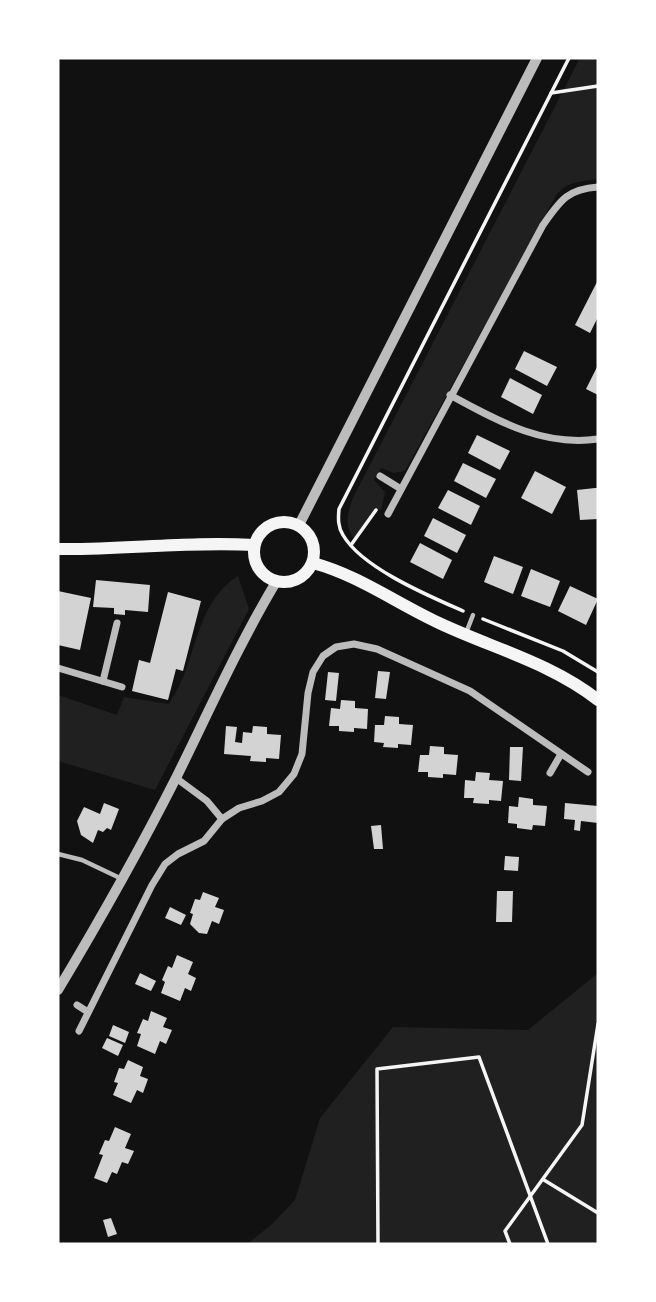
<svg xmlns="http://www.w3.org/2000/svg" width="656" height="1302" viewBox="0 0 656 1302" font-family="Lato,sans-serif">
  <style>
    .green { fill: #202020 }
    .building { fill: #d3d3d3 }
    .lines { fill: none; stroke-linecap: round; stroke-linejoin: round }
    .path { stroke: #f5f5f5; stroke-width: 3.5 }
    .service { stroke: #bcbcbc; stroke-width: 4.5 }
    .minor { stroke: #bcbcbc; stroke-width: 7 }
    .tertiary { stroke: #bcbcbc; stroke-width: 10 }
    .secondary { stroke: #f5f5f5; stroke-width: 12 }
  </style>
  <rect width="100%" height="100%" fill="#111"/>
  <g class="green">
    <path d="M580,58H598V179C580,182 566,181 555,197L405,471L394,473L381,468L374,480L385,492L381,510L377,509L354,539C344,524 347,515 353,498Z"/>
    <path d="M238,576L249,609L155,790L58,761V695L117,715L124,697L169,704C174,695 180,685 184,675C198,639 203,598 238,576Z"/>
    <polygon points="598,973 598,1244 247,1244 271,1225 295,1200 320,1118 393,1027 528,1030"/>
  </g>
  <g class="building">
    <polygon points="598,280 598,317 590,333 575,325"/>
    <polygon points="524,351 557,367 547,386 515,369"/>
    <polygon points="598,365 598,395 586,389"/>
    <polygon points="510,378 542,395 533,414 501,397"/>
    <polygon points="477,435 510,451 500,470 468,453"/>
    <polygon points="463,463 496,479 486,498 454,481"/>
    <polygon points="535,471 566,487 552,514 521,498"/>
    <polygon points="595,488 598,488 598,519 580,520 577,490"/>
    <polygon points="448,490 480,506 471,525 438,508"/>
    <polygon points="433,518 466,535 457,553 424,536"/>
    <polygon points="420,543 452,560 443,579 410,562"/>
    <polygon points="494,556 523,567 513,594 484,582"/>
    <polygon points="531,569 560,581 550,607 521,596"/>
    <polygon points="96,580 150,585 148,612 125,610 125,615 114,614 114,608 93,607"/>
    <polygon points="570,586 598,599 586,625 558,611"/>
    <polygon points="58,591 91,598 80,650 58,645"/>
    <polygon points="168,592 201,601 183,671 176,669 168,700 132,691 139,660 150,663"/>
    <polygon points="378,671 390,672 386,699 375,698"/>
    <polygon points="328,672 339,673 336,701 325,700"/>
    <polygon points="341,700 355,701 355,708 368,709 367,729 354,728 354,732 339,731 339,726 329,726 331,708 340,709"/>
    <polygon points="385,716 399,717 399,724 413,725 411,745 398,744 398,748 383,747 384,743 374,742 375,725 384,725"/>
    <polygon points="226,726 237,727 235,742 242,743 243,732 252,733 253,726 267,727 267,734 281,735 279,759 266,758 266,762 250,761 251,756 224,754"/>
    <polygon points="430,746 444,747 444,754 458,755 456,775 443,774 443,778 428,777 428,772 418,772 420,755 429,755"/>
    <polygon points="510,747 523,747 521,781 509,780"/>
    <polygon points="476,772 490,773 489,780 503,781 501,801 489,800 489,804 473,803 474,798 464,798 465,780 475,781"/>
    <polygon points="519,797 533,799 533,805 547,806 545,826 533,825 532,830 517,828 517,824 508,823 509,806 518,807"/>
    <polygon points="104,803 119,809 111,830 107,828 103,832 98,830 93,843 81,835 77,821 84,807 100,814"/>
    <polygon points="565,803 598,806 598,823 581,821 580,831 574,830 575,820 564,819"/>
    <polygon points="381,825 383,849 374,849 371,826"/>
    <polygon points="505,856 519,857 518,871 504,870"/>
    <polygon points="497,891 513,891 512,922 496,922"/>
    <polygon points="203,892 219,898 215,907 224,910 219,924 212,921 207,934 199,933 190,924 193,914 190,913 195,899 200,900"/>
    <polygon points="170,907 186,915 181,925 165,918"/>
    <polygon points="177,955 193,962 188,974 196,978 191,991 185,988 180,1001 161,993 165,982 162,980 168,966 172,968"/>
    <polygon points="140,973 156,981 151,991 135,984"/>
    <polygon points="151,1011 167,1018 163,1027 172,1030 166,1044 160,1041 155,1054 137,1046 141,1034 137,1033 143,1019 148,1021"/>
    <polygon points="113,1025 129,1032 125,1043 109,1036"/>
    <polygon points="107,1038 123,1045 118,1056 102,1048"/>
    <polygon points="128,1060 143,1067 140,1076 148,1079 143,1093 137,1090 131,1103 113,1095 118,1083 114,1082 119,1068 124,1069"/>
    <polygon points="115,1127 131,1134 125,1148 134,1151 128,1164 122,1162 117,1174 112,1172 107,1183 94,1178 103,1155 99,1154 105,1140 109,1141"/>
    <polygon points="111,1218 117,1234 108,1237 103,1220"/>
  </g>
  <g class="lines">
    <g class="path">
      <polyline points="551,93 598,86"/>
      <polyline points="351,545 376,510"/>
      <path d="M463,611C429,596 362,568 343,535C338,527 338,519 339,509L569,58"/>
      <polyline points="483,619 563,651 598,672"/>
      <polyline points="544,1180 598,1213"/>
      <polyline points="378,1244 377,1069 479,1057 548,1244"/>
      <polyline points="510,1244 505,1231 582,1125 598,1024"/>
    </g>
    <g class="service">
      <polyline points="466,633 473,615"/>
      <polyline points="58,854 82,860 122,879"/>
    </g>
    <g class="minor">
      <path d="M450,395C498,421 543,447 598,439"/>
      <polyline points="380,476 401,489"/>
      <path d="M388,514L543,225C560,201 567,189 598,187"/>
      <polyline points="58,668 122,687"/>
      <polyline points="103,681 117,623"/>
      <polyline points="550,773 561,754"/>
      <polyline points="176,778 207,801 222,819 239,808 262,801 279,792 294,774 302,754 308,693 313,672 323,656 336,647 354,644 377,649 470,691 588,772"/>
      <polyline points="77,1005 88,1012"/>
      <polyline points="79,1031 152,885 165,864 178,854 204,841 222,819"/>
    </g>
    <g class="tertiary">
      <polyline points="299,525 537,58"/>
      <path d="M58,990C100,920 140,849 177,776C209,711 239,644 276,582"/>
    </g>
    <g class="secondary">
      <circle cx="284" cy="552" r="30"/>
      <path d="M58,549C124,550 189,541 254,545"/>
      <path d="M313,563C358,575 396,603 439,623C492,648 551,663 598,700"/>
    </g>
  </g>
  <rect width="656" height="1302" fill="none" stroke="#ffffff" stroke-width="119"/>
</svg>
